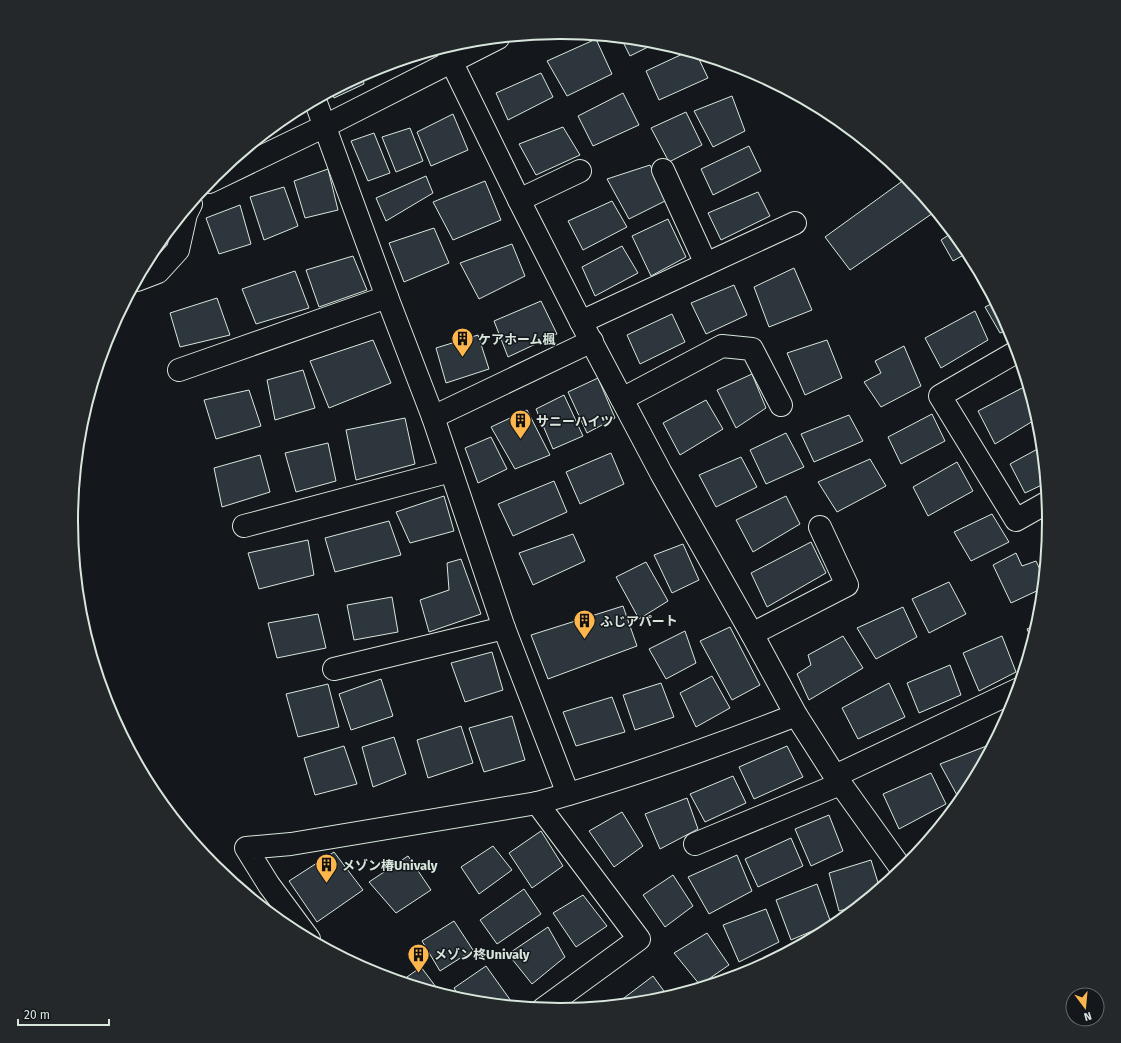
<svg xmlns="http://www.w3.org/2000/svg" width="1121" height="1043" viewBox="0 0 1121 1043" font-family="'Fira Sans','Noto Sans JP',sans-serif">
  <style>
    .building { fill: #2c363c; stroke: #d8e6dc }
    .lines { fill: none; stroke-linecap: round; stroke-linejoin: round }
    .street-casing { stroke: #d8e6dc; stroke-width: 24 }
    .street { stroke: #14181c; stroke-width: 22 }
    .labels { text-anchor: middle; stroke-width: 3; stroke-linejoin: round; paint-order: stroke }
    .poi-label { font-size: 13px; font-weight: bold; fill: #d8e6dc; stroke: #14181c; text-anchor: start }
    .rim { fill: none; stroke: #d8e6dc; stroke-width: 2 }
  </style>
  <rect width="100%" height="100%" fill="#14181c"/>
  <g class="building">
    <polygon points="621,38 656,41 658,42 630,56"/>
    <polygon points="596,39 612,74 567,96 547,61"/>
    <polygon points="436,50 404,62 403,60"/>
    <polygon points="689,51 696,53 708,78 659,100 646,71"/>
    <polygon points="397,62 397,64 370,75 369,72 373,69"/>
    <polygon points="541,73 553,97 508,120 496,93"/>
    <polygon points="362,75 364,84 334,98 332,91"/>
    <polygon points="623,93 639,125 593,146 578,116"/>
    <polygon points="732,96 745,131 713,147 694,111"/>
    <polygon points="686,112 702,145 669,162 651,128"/>
    <polygon points="453,114 468,150 431,166 417,132"/>
    <polygon points="563,127 580,155 536,175 519,144"/>
    <polygon points="410,128 423,161 396,172 382,137"/>
    <polygon points="374,133 390,173 368,181 351,141"/>
    <polygon points="749,146 761,171 713,195 701,169"/>
    <polygon points="650,165 667,200 629,219 607,179"/>
    <polygon points="328,169 338,210 305,218 294,181"/>
    <polygon points="426,176 433,193 386,221 376,198"/>
    <polygon points="908,177 936,211 850,270 825,237"/>
    <polygon points="485,181 501,220 453,240 433,202"/>
    <polygon points="284,187 298,226 264,240 250,197"/>
    <polygon points="758,192 770,216 721,240 708,213"/>
    <polygon points="612,201 627,227 583,250 568,221"/>
    <polygon points="240,205 251,244 219,254 206,218"/>
    <polygon points="668,219 686,257 651,276 632,236"/>
    <polygon points="434,228 449,263 404,282 389,243"/>
    <polygon points="953,232 961,242 967,253 953,261 941,240"/>
    <polygon points="512,244 525,276 479,299 460,263"/>
    <polygon points="622,246 638,273 595,296 582,267"/>
    <polygon points="353,256 367,290 319,307 306,270"/>
    <polygon points="794,268 812,310 769,327 754,287"/>
    <polygon points="295,271 309,308 256,324 242,289"/>
    <polygon points="734,285 747,315 706,334 691,303"/>
    <polygon points="217,298 230,335 180,347 170,313"/>
    <polygon points="541,301 557,334 508,357 494,321"/>
    <polygon points="995,302 1010,329 1000,333 985,307"/>
    <polygon points="975,311 988,340 941,368 925,338"/>
    <polygon points="672,314 685,342 640,364 627,335"/>
    <polygon points="478,335 489,369 446,383 436,348"/>
    <polygon points="373,340 391,383 329,408 310,361"/>
    <polygon points="827,340 842,378 805,395 787,353"/>
    <polygon points="904,346 921,386 881,407 864,382 881,373 875,361"/>
    <polygon points="303,370 315,408 275,420 267,380"/>
    <polygon points="752,374 766,408 736,428 717,390"/>
    <polygon points="598,378 615,418 587,433 568,392"/>
    <polygon points="1024,387 1035,407 1038,418 995,444 978,411"/>
    <polygon points="249,390 261,426 216,439 204,400"/>
    <polygon points="564,395 583,436 553,449 536,409"/>
    <polygon points="706,400 723,429 680,455 663,423"/>
    <polygon points="527,410 550,455 515,469 491,427"/>
    <polygon points="932,414 945,441 901,464 888,437"/>
    <polygon points="849,415 863,441 814,462 801,434"/>
    <polygon points="405,418 415,464 356,480 346,430"/>
    <polygon points="786,433 804,467 766,484 750,450"/>
    <polygon points="491,437 507,469 478,483 465,448"/>
    <polygon points="328,443 336,481 296,492 285,453"/>
    <polygon points="1043,446 1046,483 1025,493 1010,464"/>
    <polygon points="611,453 624,484 580,504 566,472"/>
    <polygon points="260,455 270,492 222,507 214,468"/>
    <polygon points="741,457 757,487 716,507 699,475"/>
    <polygon points="870,459 886,486 837,512 818,482"/>
    <polygon points="957,462 973,491 928,516 913,487"/>
    <polygon points="554,481 567,512 513,536 498,504"/>
    <polygon points="444,496 454,531 410,543 396,512"/>
    <polygon points="786,496 800,524 753,552 736,520"/>
    <polygon points="992,514 1009,542 971,561 954,532"/>
    <polygon points="389,521 401,555 335,572 325,538"/>
    <polygon points="573,534 585,561 533,585 519,553"/>
    <polygon points="308,540 314,575 259,589 248,553"/>
    <polygon points="811,542 826,573 767,607 751,573"/>
    <polygon points="683,544 699,580 672,593 654,555"/>
    <polygon points="1016,553 1022,566 1036,561 1044,578 1043,588 1011,603 993,565"/>
    <polygon points="461,559 481,614 429,632 420,600 449,590 447,563"/>
    <polygon points="646,562 668,601 639,619 616,577"/>
    <polygon points="949,582 966,614 929,633 912,599"/>
    <polygon points="392,597 398,632 354,640 347,605"/>
    <polygon points="623,606 637,646 548,679 531,635"/>
    <polygon points="903,607 917,637 876,659 857,628"/>
    <polygon points="318,614 326,648 277,658 268,623"/>
    <polygon points="1039,623 1033,643 1027,629"/>
    <polygon points="730,627 760,685 732,700 700,641"/>
    <polygon points="685,631 696,663 666,679 649,649"/>
    <polygon points="843,636 863,668 809,700 797,674 811,665 808,655"/>
    <polygon points="1002,636 1016,672 979,691 963,653"/>
    <polygon points="492,652 503,690 465,702 451,663"/>
    <polygon points="950,665 961,695 919,713 907,683"/>
    <polygon points="712,676 730,708 696,727 680,693"/>
    <polygon points="381,679 393,716 351,730 339,694"/>
    <polygon points="661,683 674,717 635,730 623,695"/>
    <polygon points="889,683 905,717 858,739 842,708"/>
    <polygon points="328,684 339,727 298,737 286,694"/>
    <polygon points="612,697 625,732 576,746 563,712"/>
    <polygon points="512,716 525,760 484,772 469,728"/>
    <polygon points="461,726 473,763 428,778 417,740"/>
    <polygon points="394,737 406,774 373,787 362,747"/>
    <polygon points="989,745 991,749 967,794 958,797 940,764"/>
    <polygon points="344,746 357,784 315,795 304,758"/>
    <polygon points="787,746 803,777 754,799 739,767"/>
    <polygon points="931,773 946,804 899,829 883,794"/>
    <polygon points="733,776 746,803 705,822 690,794"/>
    <polygon points="687,798 698,829 660,849 645,814"/>
    <polygon points="622,812 643,846 614,867 589,831"/>
    <polygon points="829,815 843,851 811,866 795,829"/>
    <polygon points="541,831 563,866 532,888 509,853"/>
    <polygon points="934,834 925,845 923,838"/>
    <polygon points="791,838 803,866 758,887 745,859"/>
    <polygon points="493,846 512,870 479,894 461,867"/>
    <polygon points="334,852 363,890 317,922 289,881"/>
    <polygon points="737,855 752,891 709,914 688,877"/>
    <polygon points="408,856 431,890 396,913 369,882"/>
    <polygon points="871,860 880,889 861,905 839,911 829,873"/>
    <polygon points="673,875 693,906 665,927 643,895"/>
    <polygon points="817,884 831,923 791,940 776,900"/>
    <polygon points="524,889 541,914 497,944 480,920"/>
    <polygon points="583,895 607,926 576,947 553,913"/>
    <polygon points="766,909 779,942 739,962 723,925"/>
    <polygon points="454,921 473,950 440,971 422,941"/>
    <polygon points="548,927 565,957 532,984 508,954"/>
    <polygon points="707,933 729,965 700,985 674,953"/>
    <polygon points="486,966 511,1001 506,1006 462,1001 454,988"/>
    <polygon points="421,967 442,995 400,982"/>
    <polygon points="653,976 669,998 656,1002 623,1005 620,1001"/>
  </g>
  <g class="lines">
    <defs>
      <g id="street">
        <polyline points="447,47 451,61 522,206 581,322 661,473 752,634 796,715 835,776 903,871"/>
        <polyline points="315,100 387,297 433,417 504,628 568,794"/>
        <polyline points="209,182 325,126 498,38"/>
        <polyline points="519,200 580,171"/>
        <polyline points="706,264 795,223"/>
        <polyline points="137,280 158,272 178,250 186,214 191,204"/>
        <polyline points="581,322 706,264 663,170"/>
        <polyline points="1018,351 940,396 1016,520 1048,502"/>
        <polyline points="179,370 387,297"/>
        <polyline points="622,399 722,346 752,349 781,405"/>
        <polyline points="433,417 592,341"/>
        <polyline points="244,526 451,471"/>
        <polyline points="752,634 847,585 820,527"/>
        <polyline points="334,669 504,628"/>
        <polyline points="835,776 1019,689"/>
        <polyline points="537,803 639,939 543,1009"/>
        <polyline points="695,844 840,784"/>
        <path d="M309,939L269,885L246,848L291,844L537,803C625,779 711,748 796,715"/>
      </g>
    </defs>
    <use href="#street" class="street-casing"/>
    <use href="#street" class="street"/>
  </g>
  <defs>
    <symbol id="building-pin" viewBox="-11 -11 22 30"><path d="M0 17L-7.5 6A9.5 9.5 0 1 1 7.5 6Z" fill="#ffb74d" stroke="#14181c"/><path d="M-4-6H4V6H1V3H-1V6H-4ZM-2.5-4.3h1.7v1.8h-1.7ZM.8-4.3h1.7v1.8H.8ZM-2.5-1h1.7V.8h-1.7ZM.8-1h1.7V.8H.8Z" fill="#111"/></symbol>
  </defs>
  <g fill-rule="evenodd">
    <use href="#building-pin" x="450" y="326" width="25" height="34"/>
    <use href="#building-pin" x="508" y="408" width="25" height="34"/>
    <use href="#building-pin" x="572" y="608" width="25" height="34"/>
    <use href="#building-pin" x="314" y="852" width="25" height="34"/>
    <use href="#building-pin" x="406" y="942" width="25" height="34"/>
  </g>
  <g class="labels">
    <g class="poi-label">
      <text x="478" y="344">ケアホーム楓</text>
      <text x="536" y="426">サニーハイツ</text>
      <text x="600" y="626">ふじアパート</text>
      <text x="342" y="870">メゾン椿Univaly</text>
      <text x="434" y="959">メゾン柊Univaly</text>
    </g>
  </g>
  <path d="M0 0H1121V1043H0ZM78 521a482 482 0 1 1 964 0a482 482 0 1 1-964 0Z" fill="#24282b" fill-rule="evenodd"/>
  <path class="rim" d="M78 521a482 482 0 1 1 964 0a482 482 0 1 1-964 0Z"/>
  <g transform="translate(1085 1007) rotate(164)"><circle r="19" fill="#14181c" stroke="#626a69"/>
  <path d="M0-3L7 15L0 10L-7 15Z" fill="#ffb74d"/>
  <text y="-6" font-size="11" font-weight="bold" text-anchor="middle" fill="#d8e6dc">N</text>
  </g>
  <path d="M18 1019v6h91v-6" fill="none" stroke="#d8e6dc" stroke-width="2"/>
  <text x="24" y="1019" font-size="12" fill="#d8e6dc" stroke="#14181c" stroke-width="3" paint-order="stroke">20 m</text>
</svg>
